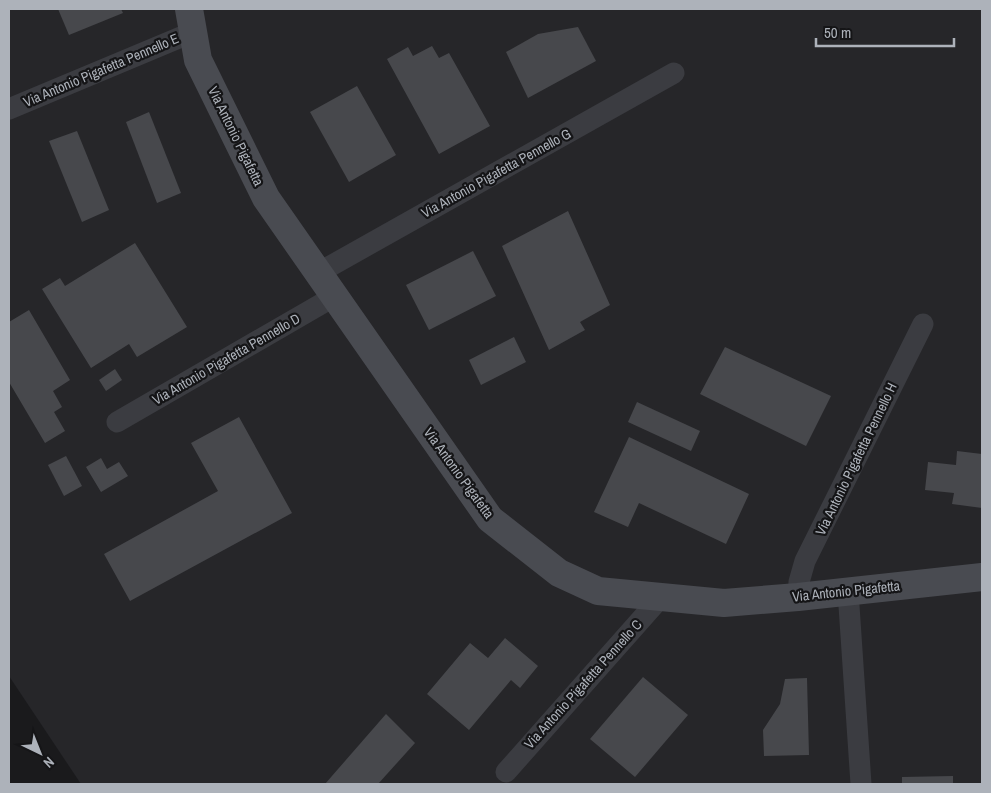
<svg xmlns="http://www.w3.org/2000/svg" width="991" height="793" viewBox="0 0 991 793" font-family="'Archivo Narrow',sans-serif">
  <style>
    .built { fill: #262629 }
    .building { fill: #47484c }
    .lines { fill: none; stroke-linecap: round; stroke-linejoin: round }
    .street { stroke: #3b3c41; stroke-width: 21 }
    .secondary { stroke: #494b51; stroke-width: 28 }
    .labels { text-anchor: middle; stroke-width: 4.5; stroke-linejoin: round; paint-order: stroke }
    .street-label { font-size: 14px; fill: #adb2ba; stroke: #151517 }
  </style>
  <rect width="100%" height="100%" fill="#1a1a1c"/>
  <polygon class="built" points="9,9 982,9 982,784 81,784 9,676"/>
  <g class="building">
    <polygon points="58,9 121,9 123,13 69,35"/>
    <polygon points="578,27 596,61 528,98 506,52 538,34"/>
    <polygon points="432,46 439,58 449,53 490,126 439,154 387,59 408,47 413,56"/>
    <polygon points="357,86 396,155 349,182 310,112"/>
    <polygon points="149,112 181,193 157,203 126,122"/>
    <polygon points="77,131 109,210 82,222 49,141"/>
    <polygon points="568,211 610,305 580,322 585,330 549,350 502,246"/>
    <polygon points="135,243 187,327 137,357 129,344 91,368 42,289 60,278 65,286"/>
    <polygon points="473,251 496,296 429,330 406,285"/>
    <polygon points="29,310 70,380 53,391 62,407 54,412 65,431 45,443 9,382 9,322"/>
    <polygon points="514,337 526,362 481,385 469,360"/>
    <polygon points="725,347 831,396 806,446 700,394"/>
    <polygon points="115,369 122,380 106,391 99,380"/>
    <polygon points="637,402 700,431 691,451 628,422"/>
    <polygon points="239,417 292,513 130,601 104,554 218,491 191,443"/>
    <polygon points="629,437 749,494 726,544 639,503 628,527 594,512"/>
    <polygon points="957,451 982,454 982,508 952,504 954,493 925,490 928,462 956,465"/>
    <polygon points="66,456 82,486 64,496 48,465"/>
    <polygon points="101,458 107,469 119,462 128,476 101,492 86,467"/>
    <polygon points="505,638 538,666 520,688 511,680 469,730 427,694 470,643 488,658"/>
    <polygon points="643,677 688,715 635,777 590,739"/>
    <polygon points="807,678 809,755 764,756 763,730 780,704 785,679"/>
    <polygon points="386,714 415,743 378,784 325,784"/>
    <polygon points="953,776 953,784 902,784 902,777"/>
  </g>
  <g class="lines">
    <g class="street">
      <polyline points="9,109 193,32"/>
      <polyline points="318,273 674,73"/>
      <polyline points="117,422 335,296"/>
      <polyline points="848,591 861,784"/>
      <polyline points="798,597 799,582 805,561 923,324"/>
      <polyline points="506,772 661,597"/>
    </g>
    <polyline class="secondary" points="189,9 198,60 266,198 490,519 559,573 598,591 724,603 798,597 982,577"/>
  </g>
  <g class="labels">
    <g class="street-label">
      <text transform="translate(101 70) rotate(-23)" y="5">Via Antonio Pigafetta Pennello E</text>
      <text transform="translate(236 136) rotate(64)" y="5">Via Antonio Pigafetta</text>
      <text transform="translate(496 173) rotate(-29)" y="5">Via Antonio Pigafetta Pennello G</text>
      <text transform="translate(226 359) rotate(-30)" y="5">Via Antonio Pigafetta Pennello D</text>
      <text transform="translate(856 459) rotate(-64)" y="5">Via Antonio Pigafetta Pennello H</text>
      <text transform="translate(459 473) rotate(54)" y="5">Via Antonio Pigafetta</text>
      <text transform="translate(846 591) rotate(-6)" y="5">Via Antonio Pigafetta</text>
      <text transform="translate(583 684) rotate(-48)" y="5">Via Antonio Pigafetta Pennello C</text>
    </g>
  </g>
  <rect width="991" height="793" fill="none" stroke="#adb2ba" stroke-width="20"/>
  <g transform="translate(40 753) rotate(137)" stroke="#151517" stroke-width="4" paint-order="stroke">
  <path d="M0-4L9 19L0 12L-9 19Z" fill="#adb2ba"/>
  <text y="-8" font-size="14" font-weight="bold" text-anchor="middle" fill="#adb2ba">N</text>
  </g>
  <path d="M816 38v8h138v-8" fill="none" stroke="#adb2ba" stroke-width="2.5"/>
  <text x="824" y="38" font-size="15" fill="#adb2ba" stroke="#151517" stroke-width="4" paint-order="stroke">50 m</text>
</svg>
